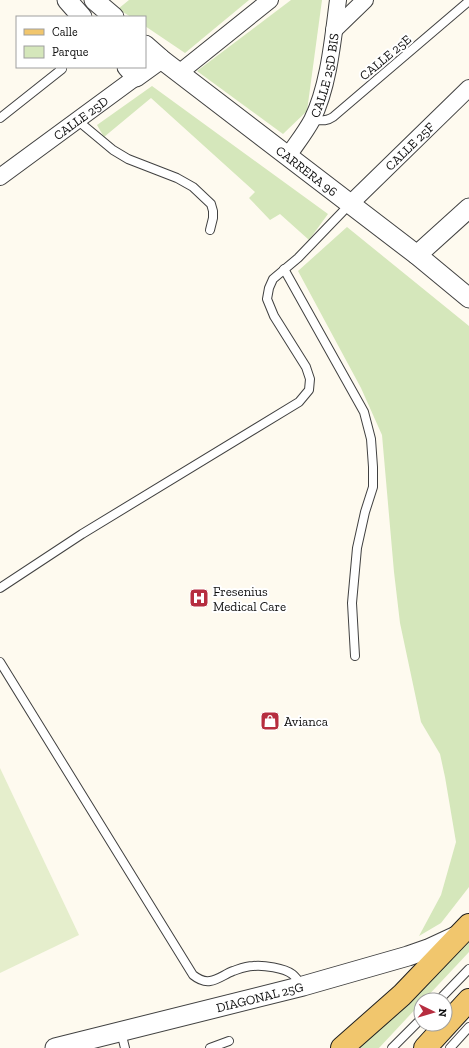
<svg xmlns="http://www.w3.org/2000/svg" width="469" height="1048" viewBox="0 0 469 1048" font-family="'Zilla Slab',serif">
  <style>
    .green { fill: #d5e7bb }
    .pitch { fill: #e5eecc }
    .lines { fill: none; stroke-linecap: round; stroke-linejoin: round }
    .service-casing { stroke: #414141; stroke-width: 10 }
    .minor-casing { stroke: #414141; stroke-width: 18 }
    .tertiary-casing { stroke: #414141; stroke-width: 21 }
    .primary-casing { stroke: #1f1f1f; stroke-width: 24 }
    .service { stroke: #fff; stroke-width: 8 }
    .minor { stroke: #fff; stroke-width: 16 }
    .tertiary { stroke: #fff; stroke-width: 19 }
    .primary { stroke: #f1c66d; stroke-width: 22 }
    .labels { text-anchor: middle; stroke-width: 4; stroke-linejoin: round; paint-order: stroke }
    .street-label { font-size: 13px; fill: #0e0e0e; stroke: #fff }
    .poi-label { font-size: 13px; fill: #0e0e0e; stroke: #fff; text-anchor: start }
  </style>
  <rect width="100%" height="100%" fill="#fefaef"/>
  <g class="green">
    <polygon points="129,0 249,0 185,53 145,26 145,17 131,17 118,9"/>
    <polygon points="291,0 322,0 307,111 283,134 197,71"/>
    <polygon points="152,86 328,214 309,240 280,214 270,220 249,198 255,192 151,98 104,137 97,125"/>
    <polygon points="347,227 469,326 469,887 441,923 419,936 441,895 456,842 445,777 440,754 421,722 400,623 394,572 382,435 361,388 298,271"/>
    <polygon points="469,940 469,952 424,1000 421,1000 421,1003 379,1048 354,1048"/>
  </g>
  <polygon class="pitch" points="0,768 79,935 0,973"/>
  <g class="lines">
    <defs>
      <g id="service">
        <polyline points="0,118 62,69 60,67"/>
        <polyline points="77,120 113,150 128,159 177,178 193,187 211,204 213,211 213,218 210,230"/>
        <path d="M312,120C319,120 326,122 333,117L469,1"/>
        <polyline points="284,269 364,412 371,439 373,467 373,487 365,512 357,548 352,603 355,656"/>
        <polyline points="0,588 82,534 299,402 309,390 310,379 306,367 274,316 267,299 269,288 273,279 298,258 350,204"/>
        <path d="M0,662L193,975C198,979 204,982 210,981C218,980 225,974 233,971C239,969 246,966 253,966C264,965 284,968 292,974C296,977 299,982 302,985"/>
        <polyline points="439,1000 469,969"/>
        <polyline points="121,1032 125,1048"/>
        <polyline points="210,1048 229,1041"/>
        <polyline points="392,1048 421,1019"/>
        <polyline points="450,1048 469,1027"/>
      </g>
      <g id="minor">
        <polyline points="334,30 365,0"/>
        <polyline points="179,73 270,0"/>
        <path id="s1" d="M288,156C296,144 305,133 312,120C329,86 333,38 338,0"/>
        <path id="s2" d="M0,177L136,77"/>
        <path id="s3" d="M350,204L469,88"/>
      </g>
      <g id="tertiary">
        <polyline points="67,0 82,17"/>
        <polyline points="94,0 114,17"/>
        <path id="s4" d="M145,45L161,59L417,255L469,298"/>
        <polyline points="127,67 136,77 161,59"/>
        <polyline points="417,255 469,208"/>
        <path id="s5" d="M55,1048L303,986L408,956L428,949L456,936"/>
      </g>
      <g id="primary">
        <polyline points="342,1048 402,995 469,925"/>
        <polyline points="425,1048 469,1000"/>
      </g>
    </defs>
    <use href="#service" class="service-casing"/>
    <use href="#minor" class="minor-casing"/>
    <use href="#tertiary" class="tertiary-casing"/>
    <use href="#primary" class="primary-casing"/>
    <use href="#service" class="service"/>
    <use href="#minor" class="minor"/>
    <use href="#tertiary" class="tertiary"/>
    <use href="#primary" class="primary"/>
  </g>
  <defs>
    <symbol id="hospital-square" viewBox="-11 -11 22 22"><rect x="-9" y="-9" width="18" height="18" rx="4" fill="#b62d3f" stroke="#fff"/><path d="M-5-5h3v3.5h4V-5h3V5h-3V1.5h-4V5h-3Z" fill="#fff"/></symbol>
    <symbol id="shop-square" viewBox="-11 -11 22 22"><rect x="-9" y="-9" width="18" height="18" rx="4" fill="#b62d3f" stroke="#fff"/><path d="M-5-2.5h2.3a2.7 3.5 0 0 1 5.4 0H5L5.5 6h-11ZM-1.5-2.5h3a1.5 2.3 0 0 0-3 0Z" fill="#fff"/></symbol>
  </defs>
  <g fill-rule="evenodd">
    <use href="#hospital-square" x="188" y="587" width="22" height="22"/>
    <use href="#shop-square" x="259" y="710" width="22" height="22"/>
  </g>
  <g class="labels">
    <g class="street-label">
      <text transform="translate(385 57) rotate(-40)" y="5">CALLE 25E</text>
      <text dy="5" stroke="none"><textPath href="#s1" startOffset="90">CALLE 25D BIS</textPath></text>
      <text dy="5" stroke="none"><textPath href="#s2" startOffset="100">CALLE 25D</textPath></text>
      <text dy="5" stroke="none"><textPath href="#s3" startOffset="83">CALLE 25F</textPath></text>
      <text dy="5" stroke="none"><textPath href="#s4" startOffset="205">CARRERA 96</textPath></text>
      <text dy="5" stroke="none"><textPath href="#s5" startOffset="211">DIAGONAL 25G</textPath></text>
    </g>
    <g class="poi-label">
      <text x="213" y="596">Fresenius<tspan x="213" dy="15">Medical Care</tspan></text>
      <text x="284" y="726">Avianca</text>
    </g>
  </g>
  <rect x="16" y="16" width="130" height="52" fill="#ffffff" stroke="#9f9f9f"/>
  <rect x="24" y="29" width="20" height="6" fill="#f1c66d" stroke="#9f9f9f"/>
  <text x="52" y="36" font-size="12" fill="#0e0e0e">Calle</text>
  <rect x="24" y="46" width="20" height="12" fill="#d5e7bb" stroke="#9f9f9f"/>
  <text x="52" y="56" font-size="12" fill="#0e0e0e">Parque</text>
  <g transform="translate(433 1012) rotate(95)"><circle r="19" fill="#ffffff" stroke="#9f9f9f"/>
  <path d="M0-3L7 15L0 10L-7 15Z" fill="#b62d3f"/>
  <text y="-6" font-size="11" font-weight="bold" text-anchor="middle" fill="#0e0e0e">N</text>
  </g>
</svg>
